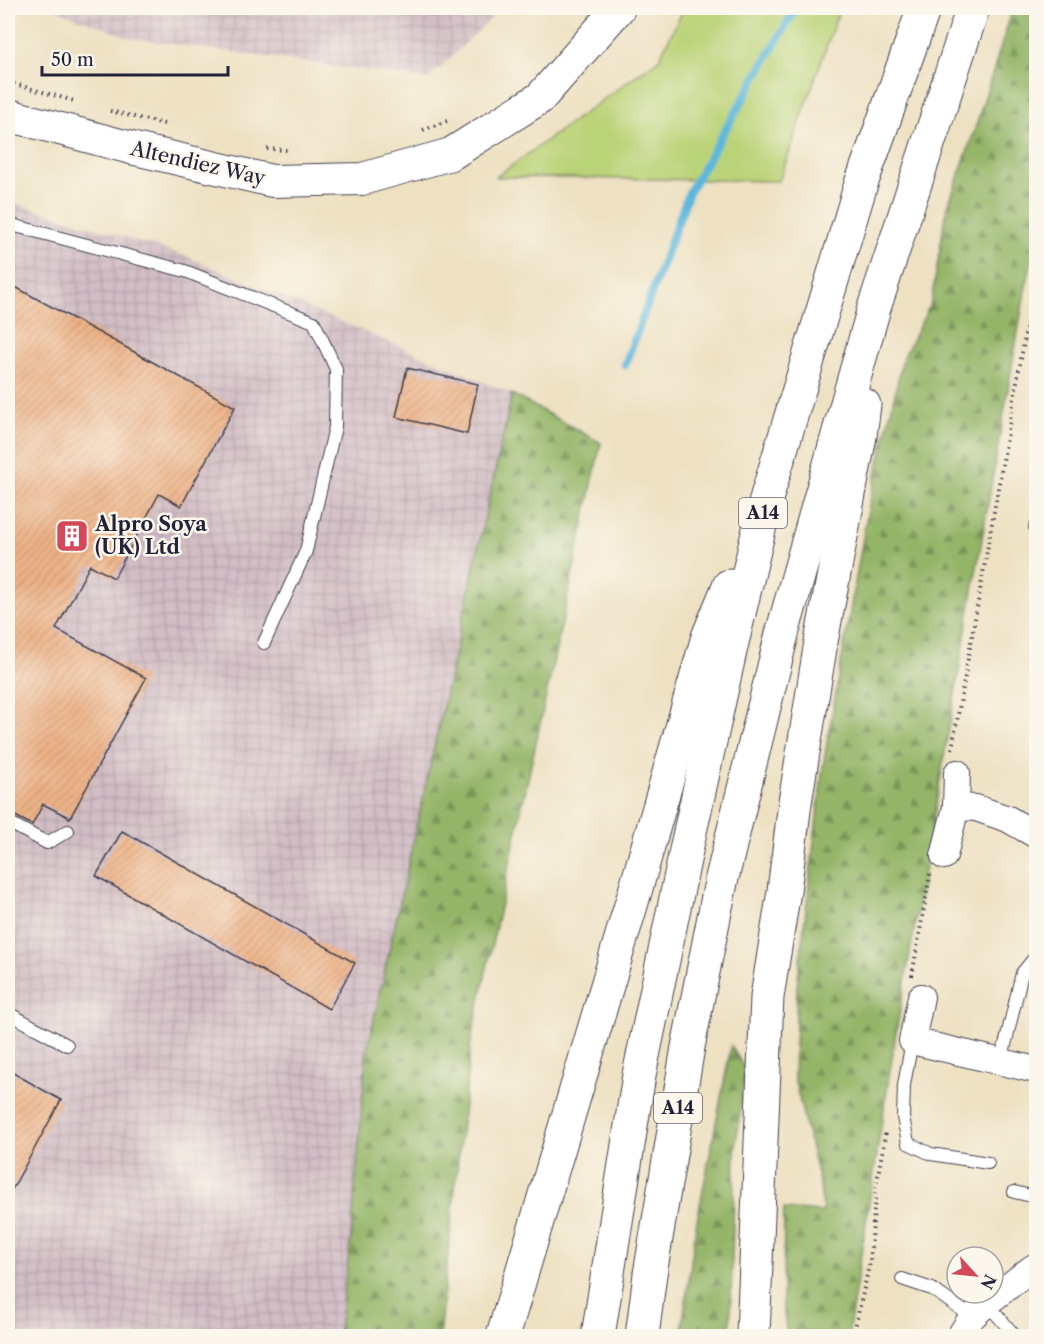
<svg xmlns="http://www.w3.org/2000/svg" width="1044" height="1344" viewBox="0 0 1044 1344" font-family="'Libre Caslon Text',serif">
  <style>
    .industrial { fill: url(#industrial-grid) }
    .grass { fill: #bbd378; stroke: #6e7a5a; stroke-width: 1.5 }
    .forest { fill: url(#forest-firs); stroke: #5b6c52; stroke-width: 1.5 }
    .lines { fill: none; stroke-linecap: round; stroke-linejoin: round }
    .stream { stroke: #5db7db; stroke-width: 8 }
    .building { fill: url(#building-hatch) }
    .service-casing { stroke: #413f4f; stroke-width: 14 }
    .minor-casing { stroke: #413f4f; stroke-width: 28 }
    .tertiary-casing { stroke: #413f4f; stroke-width: 34 }
    .trunk-casing { stroke: #413f4f; stroke-width: 35 }
    .path { stroke: #413f4f; stroke-width: 4; stroke-dasharray: 1.5 4.5; stroke-linecap: butt }
    .service { stroke: #fff; stroke-width: 12 }
    .minor { stroke: #fff; stroke-width: 26 }
    .tertiary { stroke: #fff; stroke-width: 32 }
    .trunk { stroke: #fff; stroke-width: 33 }
    .labels { text-anchor: middle; stroke-width: 5; stroke-linejoin: round; paint-order: stroke }
    .shield { fill: #fbf7ec; stroke: #636270; stroke-width: 1.5 }
    .shield-label { font-size: 18px; font-weight: bold; fill: #22223b }
    .street-label { font-size: 20px; fill: #22223b; stroke: #fbf7ec }
    .poi-label { font-size: 20px; font-weight: bold; fill: #22223b; stroke: #fbf7ec; text-anchor: start }
  </style>
  <defs>
    <pattern id="industrial-grid" width="8" height="8" patternUnits="userSpaceOnUse" patternTransform="scale(1.5)"><rect width="8" height="8" fill="#d2bdc5"/><path d="M0 4h8M4 0v8" fill="none" stroke="#b4a2aa"/></pattern>
    <pattern id="forest-firs" width="22" height="20" patternUnits="userSpaceOnUse" patternTransform="scale(1.5)"><rect width="22" height="20" fill="#94b568"/><path d="M5 1l3.5 6h-7zM16 11l3.5 6h-7z" fill="#789357"/></pattern>
    <pattern id="building-hatch" width="6" height="6" patternUnits="userSpaceOnUse" patternTransform="scale(1.5)"><rect width="6" height="6" fill="#edb287"/><path d="M-1 1l2-2M0 6l6-6M5 7l2-2" fill="none" stroke="#cb9975"/></pattern>
  </defs>
  <rect width="100%" height="100%" fill="#fbf7ec"/>
  <filter id="ink" filterUnits="userSpaceOnUse"><feTurbulence type="fractalNoise" baseFrequency=".0167" numOctaves="2"/><feDisplacementMap in="SourceGraphic" scale="12" xChannelSelector="R" yChannelSelector="G"/><feConvolveMatrix kernelMatrix="1 2 1 2 8 2 1 2 1" color-interpolation-filters="sRGB"/></filter>
  <filter id="wash" filterUnits="userSpaceOnUse"><feTurbulence type="fractalNoise" baseFrequency=".008" numOctaves="4" result="noise"/><feDisplacementMap in="SourceGraphic" scale="24" xChannelSelector="R" yChannelSelector="G"/><feGaussianBlur stdDeviation="1.35" result="paint"/><feColorMatrix in="noise" values="0 0 0 0 0 0 0 0 0 0 0 0 0 0 0 0 0 1.4 0 .05"/><feComposite in="paint" operator="in"/></filter>
  <g filter="url(#wash)">
    <rect width="100%" height="100%" fill="#eee1c2"/>
    <g class="industrial">
      <polygon points="52,8 502,8 428,79 130,38"/>
      <polygon points="8,201 183,255 512,394 366,1056 351,1237 338,1336 8,1336"/>
    </g>
    <polygon class="grass" points="684,8 840,8 779,181 496,177 659,59"/>
    <g class="forest">
      <polygon points="1013,8 1036,8 1036,242 1025,291 894,1045 848,1336 787,1336 783,1305 784,1209 823,1212 820,1186 794,1077 797,986 823,766 867,515 903,358 931,303 946,212 974,132"/>
      <polygon points="512,394 601,443 471,1041 439,1336 338,1336 351,1237 366,1056"/>
      <polygon points="731,1046 745,1069 735,1153 730,1336 681,1336 696,1226"/>
    </g>
    <g class="lines">
      <polyline class="stream" points="625,365 689,192 796,8"/>
    </g>
    <g id="blocks">
      <g class="building">
        <polygon points="8,283 235,407 181,506 159,494 114,578 90,565 56,629 146,678 70,818 43,804 32,825 8,812"/>
        <polygon points="407,368 478,384 467,434 396,417"/>
        <polygon points="122,831 355,963 329,1009 96,876"/>
        <polygon points="8,1070 61,1100 8,1197"/>
      </g>
    </g>
  </g>
  <g filter="url(#ink)">
    <use href="#blocks" fill-opacity="0" stroke="#413f4f" stroke-width="1.5"/>
    <g class="lines">
      <defs>
        <g id="service">
          <polyline points="8,224 185,271 314,322 336,369 335,427 306,551 264,643"/>
          <polyline points="1035,527 1036,528"/>
          <polyline points="8,822 47,843 68,831"/>
          <polyline points="8,1013 67,1045"/>
          <polyline points="912,1041 904,1085 903,1117 908,1143 931,1154 988,1163"/>
          <polyline points="1001,1062 1022,973 1036,956"/>
          <polyline points="1014,1192 1036,1197"/>
          <polyline points="902,1279 932,1289 972,1317"/>
          <polyline points="987,1303 1015,1336"/>
        </g>
        <g id="minor">
          <polyline points="956,807 976,808 1008,819 1036,835"/>
          <polyline points="944,856 956,807 957,773"/>
          <polyline points="921,997 912,1041 1036,1070"/>
          <polyline points="960,1336 972,1317 987,1303 1031,1269 1036,1266"/>
        </g>
        <polyline id="tertiary" points="8,115 135,149 272,181 362,179 451,154 540,98 619,8"/>
        <g id="trunk">
          <polyline points="503,1336 634,895 708,637 729,586"/>
          <polyline points="598,1336 639,1075 688,841 731,647 767,496 861,184 924,8"/>
          <polyline points="642,1336 650,1274 688,1047 721,882 783,630 874,308 973,8"/>
          <polyline points="753,1336 767,997 784,891 795,802 821,642 860,436 864,405"/>
        </g>
      </defs>
      <use href="#service" class="service-casing"/>
      <use href="#minor" class="minor-casing"/>
      <use href="#tertiary" class="tertiary-casing"/>
      <use href="#trunk" class="trunk-casing"/>
      <g class="path">
        <polyline points="8,82 74,101"/>
        <polyline points="110,111 164,124"/>
        <polyline points="423,130 447,121"/>
        <polyline points="267,149 287,150"/>
        <polyline points="952,749 1036,274"/>
        <polyline points="912,976 930,874"/>
        <polyline points="853,1336 870,1262 876,1186 886,1131"/>
      </g>
      <use href="#service" class="service"/>
      <use href="#minor" class="minor"/>
      <use href="#tertiary" class="tertiary"/>
      <use href="#trunk" class="trunk"/>
    </g>
  </g>
  <defs>
    <symbol id="building-square" viewBox="-11 -11 22 22"><rect x="-9" y="-9" width="18" height="18" rx="4" fill="#d1495b" stroke="#fbf7ec"/><path d="M-4-6H4V6H1V3H-1V6H-4ZM-2.5-4.3h1.7v1.8h-1.7ZM.8-4.3h1.7v1.8H.8ZM-2.5-1h1.7V.8h-1.7ZM.8-1h1.7V.8H.8Z" fill="#fff"/></symbol>
  </defs>
  <g fill-rule="evenodd">
    <use href="#building-square" x="53" y="517" width="38" height="38"/>
  </g>
  <g class="labels">
    <g class="shield">
      <rect x="739" y="498" width="48" height="30" rx="4.5"/>
      <rect x="654" y="1093" width="48" height="30" rx="4.5"/>
    </g>
    <g class="shield-label">
      <text x="763" y="519">A14</text>
      <text x="678" y="1114">A14</text>
    </g>
    <g class="street-label">
      <text transform="translate(198 163) rotate(13)" y="7">Altendiez Way</text>
    </g>
    <g class="poi-label">
      <text x="95" y="531">Alpro Soya<tspan x="95" dy="23">(UK) Ltd</tspan></text>
    </g>
  </g>
  <rect width="1044" height="1344" fill="none" stroke="#fbf7ec" stroke-width="30"/>
  <g transform="translate(975 1275) rotate(117)"><circle r="28" fill="#fbf7ec" stroke="#a4a2a5" stroke-width="1.5"/>
  <path d="M0-4.5L10 22L0 15L-10 22Z" fill="#d1495b"/>
  <text y="-9" font-size="16" font-weight="bold" text-anchor="middle" fill="#22223b">N</text>
  </g>
  <path d="M42 66v9h186v-9" fill="none" stroke="#22223b" stroke-width="3"/>
  <text x="51" y="66" font-size="18" fill="#22223b" stroke="#fbf7ec" stroke-width="4.5" paint-order="stroke">50 m</text>
</svg>
